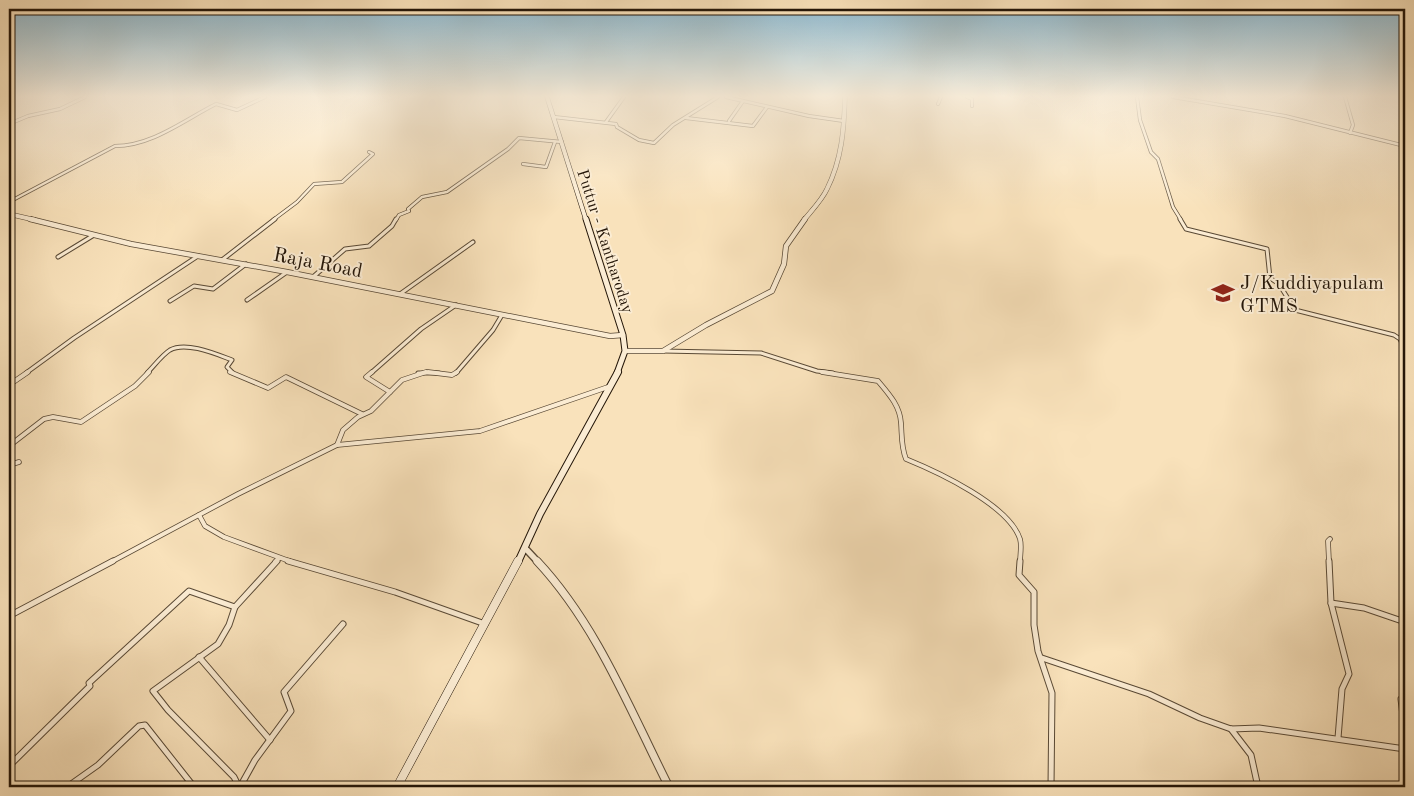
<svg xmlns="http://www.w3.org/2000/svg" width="1414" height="796" viewBox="0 0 1414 796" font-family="'Old Standard TT',serif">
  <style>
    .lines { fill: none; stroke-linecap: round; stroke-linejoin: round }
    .minor-far3-casing { stroke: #594935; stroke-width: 4 }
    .minor-far2-casing { stroke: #594935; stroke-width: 5 }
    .minor-far1-casing { stroke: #594935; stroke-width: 5.5 }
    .minor-casing { stroke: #594935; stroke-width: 7 }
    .tertiary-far3-casing { stroke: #594935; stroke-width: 5 }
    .tertiary-far2-casing { stroke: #594935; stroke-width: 6 }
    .tertiary-far1-casing { stroke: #594935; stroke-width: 8 }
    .tertiary-casing { stroke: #594935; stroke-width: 9 }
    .secondary-far3-casing { stroke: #241608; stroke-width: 5 }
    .secondary-far2-casing { stroke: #241608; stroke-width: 7 }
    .secondary-far1-casing { stroke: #241608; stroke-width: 8 }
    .secondary-casing { stroke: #241608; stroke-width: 9 }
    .minor-far3 { stroke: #fbecd3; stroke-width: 2.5 }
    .minor-far2 { stroke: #fbecd3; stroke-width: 3 }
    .minor-far1 { stroke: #fbecd3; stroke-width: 4 }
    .minor { stroke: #fbecd3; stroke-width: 5 }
    .tertiary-far3 { stroke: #fbecd3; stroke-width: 4 }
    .tertiary-far2 { stroke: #fbecd3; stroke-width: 4.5 }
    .tertiary-far1 { stroke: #fbecd3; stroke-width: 5.5 }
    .tertiary { stroke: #fbecd3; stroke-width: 7 }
    .secondary-far3 { stroke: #fbecd3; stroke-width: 4 }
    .secondary-far2 { stroke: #fbecd3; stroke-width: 5 }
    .secondary-far1 { stroke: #fbecd3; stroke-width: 6 }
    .secondary { stroke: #fbecd3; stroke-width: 8 }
    .labels { text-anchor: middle; stroke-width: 4; stroke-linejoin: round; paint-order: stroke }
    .far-street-label { font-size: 16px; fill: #241608; stroke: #fbecd3 }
    .street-label { font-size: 20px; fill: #241608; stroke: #fbecd3 }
    .poi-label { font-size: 20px; fill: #241608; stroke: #fbecd3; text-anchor: start }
  </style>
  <rect width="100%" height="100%" fill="#f9e2bb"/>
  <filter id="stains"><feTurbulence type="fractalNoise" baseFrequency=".004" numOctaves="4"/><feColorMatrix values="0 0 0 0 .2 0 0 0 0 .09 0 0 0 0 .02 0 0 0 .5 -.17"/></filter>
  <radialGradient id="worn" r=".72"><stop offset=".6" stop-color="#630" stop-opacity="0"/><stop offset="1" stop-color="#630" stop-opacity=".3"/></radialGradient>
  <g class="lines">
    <defs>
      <g id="minor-far3">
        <polyline points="726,97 809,116 844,121"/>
        <polyline points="967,97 972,99 972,106"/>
        <polyline points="1137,97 1140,120 1151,152 1158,159 1173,207 1181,220"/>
        <polyline points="1173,97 1285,116 1405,146"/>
        <polyline points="1345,97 1353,125 1350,133"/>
        <polyline points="938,104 941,97"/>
        <polyline points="554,117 616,124 617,127 639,140 654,143 673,125 718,97"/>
        <polyline points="686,118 753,126 767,107"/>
        <polyline points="729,121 743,101"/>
        <polyline points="606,122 624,97"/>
        <polyline points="9,124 28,116 60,109 85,97"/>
        <polyline points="523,164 546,167 555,142"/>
        <path d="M9,202L115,146C152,146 184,120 216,104L237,110L265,97"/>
        <polyline points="273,220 297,202 314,184 342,182 373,154 369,152"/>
        <polyline points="396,220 399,215 409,211 408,209 422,197 447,192 508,149 519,138 562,142"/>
      </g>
      <g id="minor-far2">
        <polyline points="1180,219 1186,229 1267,249 1270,278 1279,284 1295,310 1394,335 1400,339 1405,350"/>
        <polyline points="58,257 94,235"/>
        <polyline points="222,260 275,219"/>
        <polyline points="313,277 345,249 369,246 392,226 396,219"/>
        <polyline points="400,294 473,242"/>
        <polyline points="247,300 287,272"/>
        <polyline points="170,301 194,286 213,289 246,264"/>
        <polyline points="663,351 761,353 817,371 833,373"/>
        <polyline points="26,373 74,338 198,256"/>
        <path d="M147,373C154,366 162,355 170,350C186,341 216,354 232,360L227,367L233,373"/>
        <polyline points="371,373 421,329 456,305"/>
        <polyline points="418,373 439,373"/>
        <polyline points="456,373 493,330 502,315"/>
      </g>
      <g id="minor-far1">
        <polyline points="230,372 268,388 286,377 362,414"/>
        <polyline points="372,372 366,377 390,392"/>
        <polyline points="428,372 452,375 457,372"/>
        <path d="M822,372L878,381C889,394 900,406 901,423C902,436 901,447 906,459C938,472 1009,505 1020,539C1022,546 1020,555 1020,562"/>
        <polyline points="9,385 28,372"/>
        <polyline points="337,445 343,430 358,417 371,411 402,380 426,372"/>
        <polyline points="9,446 44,419 53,417 81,422 135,386 149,372"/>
        <polyline points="9,465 19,462"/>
        <polyline points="199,515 205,526 224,537 292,562"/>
        <polyline points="111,562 238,494 337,445 480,431 608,387"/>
        <polyline points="275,562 279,558"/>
        <polyline points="1329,562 1328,541 1330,539"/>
      </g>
      <g id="minor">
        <polyline points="288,561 395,592 485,624"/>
        <polyline points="1020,561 1019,575 1034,592 1034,625 1038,651 1052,693 1051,787"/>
        <polyline points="1329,561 1331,603 1349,674 1342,689 1338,738"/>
        <polyline points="1331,603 1364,608 1405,622"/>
        <polyline points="9,616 113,561"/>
        <polyline points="1403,652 1405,653"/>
        <polyline points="199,657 270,740"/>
        <polyline points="1042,658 1149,694 1200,718 1231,729 1259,728 1405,749"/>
        <polyline points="1401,699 1405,732"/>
        <polyline points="1231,729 1251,755 1258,787"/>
        <polyline points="9,766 90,686 89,683 189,591 235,607"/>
        <polyline points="67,787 98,765 139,726 145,725 194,787"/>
        <polyline points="239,787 234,777 168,710 153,691 218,644 229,625 235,607 277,561"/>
        <polyline points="240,787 255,760 291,711 284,692 343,624"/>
      </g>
      <g id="tertiary-far3">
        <polyline points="9,214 35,220"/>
        <path d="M804,220C812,210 822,200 827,189C842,159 844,129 845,97"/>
      </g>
      <g id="tertiary-far2">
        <polyline points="30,219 131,244 287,272 610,336 623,335"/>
        <polyline points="625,351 663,351 706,325 772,291 784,264 786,246 805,219"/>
      </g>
      <polyline id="tertiary-far1" points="525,548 538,562"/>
      <path id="tertiary" d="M537,561C597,625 630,710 669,787"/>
      <polyline id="secondary-far3" points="547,97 586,220"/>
      <polyline id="secondary-far2" points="586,219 623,335 625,351 617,373"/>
      <polyline id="secondary-far1" points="518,562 540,514 618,372"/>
      <polyline id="secondary" points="397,787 518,561"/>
    </defs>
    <use href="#minor-far3" class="minor-far3-casing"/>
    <use href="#minor-far2" class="minor-far2-casing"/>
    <use href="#minor-far1" class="minor-far1-casing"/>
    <use href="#minor" class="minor-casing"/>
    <use href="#tertiary-far3" class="tertiary-far3-casing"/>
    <use href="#tertiary-far2" class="tertiary-far2-casing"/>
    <use href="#tertiary-far1" class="tertiary-far1-casing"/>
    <use href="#tertiary" class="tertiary-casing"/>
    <use href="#secondary-far3" class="secondary-far3-casing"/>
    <use href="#secondary-far2" class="secondary-far2-casing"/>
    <use href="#secondary-far1" class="secondary-far1-casing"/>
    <use href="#secondary" class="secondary-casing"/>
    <use href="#minor-far3" class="minor-far3"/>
    <use href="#minor-far2" class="minor-far2"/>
    <use href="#minor-far1" class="minor-far1"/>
    <use href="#minor" class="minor"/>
    <use href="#tertiary-far3" class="tertiary-far3"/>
    <use href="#tertiary-far2" class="tertiary-far2"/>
    <use href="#tertiary-far1" class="tertiary-far1"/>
    <use href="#tertiary" class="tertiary"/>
    <use href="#secondary-far3" class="secondary-far3"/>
    <use href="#secondary-far2" class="secondary-far2"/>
    <use href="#secondary-far1" class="secondary-far1"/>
    <use href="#secondary" class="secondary"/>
  </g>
  <linearGradient id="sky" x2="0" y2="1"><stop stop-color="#8ab8d0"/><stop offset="0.46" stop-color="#fcf2e0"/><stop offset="1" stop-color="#fcf2e0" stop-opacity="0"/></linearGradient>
  <rect width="1414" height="209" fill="url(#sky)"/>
  <defs>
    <symbol id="school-bare" viewBox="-9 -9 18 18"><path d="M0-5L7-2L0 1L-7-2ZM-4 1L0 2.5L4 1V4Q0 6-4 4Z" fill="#8f2418" stroke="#fbecd3" stroke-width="2.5" paint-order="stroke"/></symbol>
  </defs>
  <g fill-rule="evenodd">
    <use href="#school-bare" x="1207" y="277" width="32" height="32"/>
  </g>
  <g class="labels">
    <g class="far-street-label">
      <text transform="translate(606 241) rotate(72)" y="6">Puttur - Kantharoday</text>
    </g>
    <g class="street-label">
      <text transform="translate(318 262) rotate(11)" y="7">Raja Road</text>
    </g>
    <g class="poi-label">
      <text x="1240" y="289">J/Kuddiyapulam<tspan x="1240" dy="23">GTMS</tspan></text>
    </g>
  </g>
  <rect width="1414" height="796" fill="none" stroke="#f9e2bb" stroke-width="30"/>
  <rect x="10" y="10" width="1394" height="776" fill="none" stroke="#241608" stroke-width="2.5"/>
  <rect x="15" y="15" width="1384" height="766" fill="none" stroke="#241608"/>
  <rect width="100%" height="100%" filter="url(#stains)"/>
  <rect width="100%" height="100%" fill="url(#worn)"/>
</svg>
